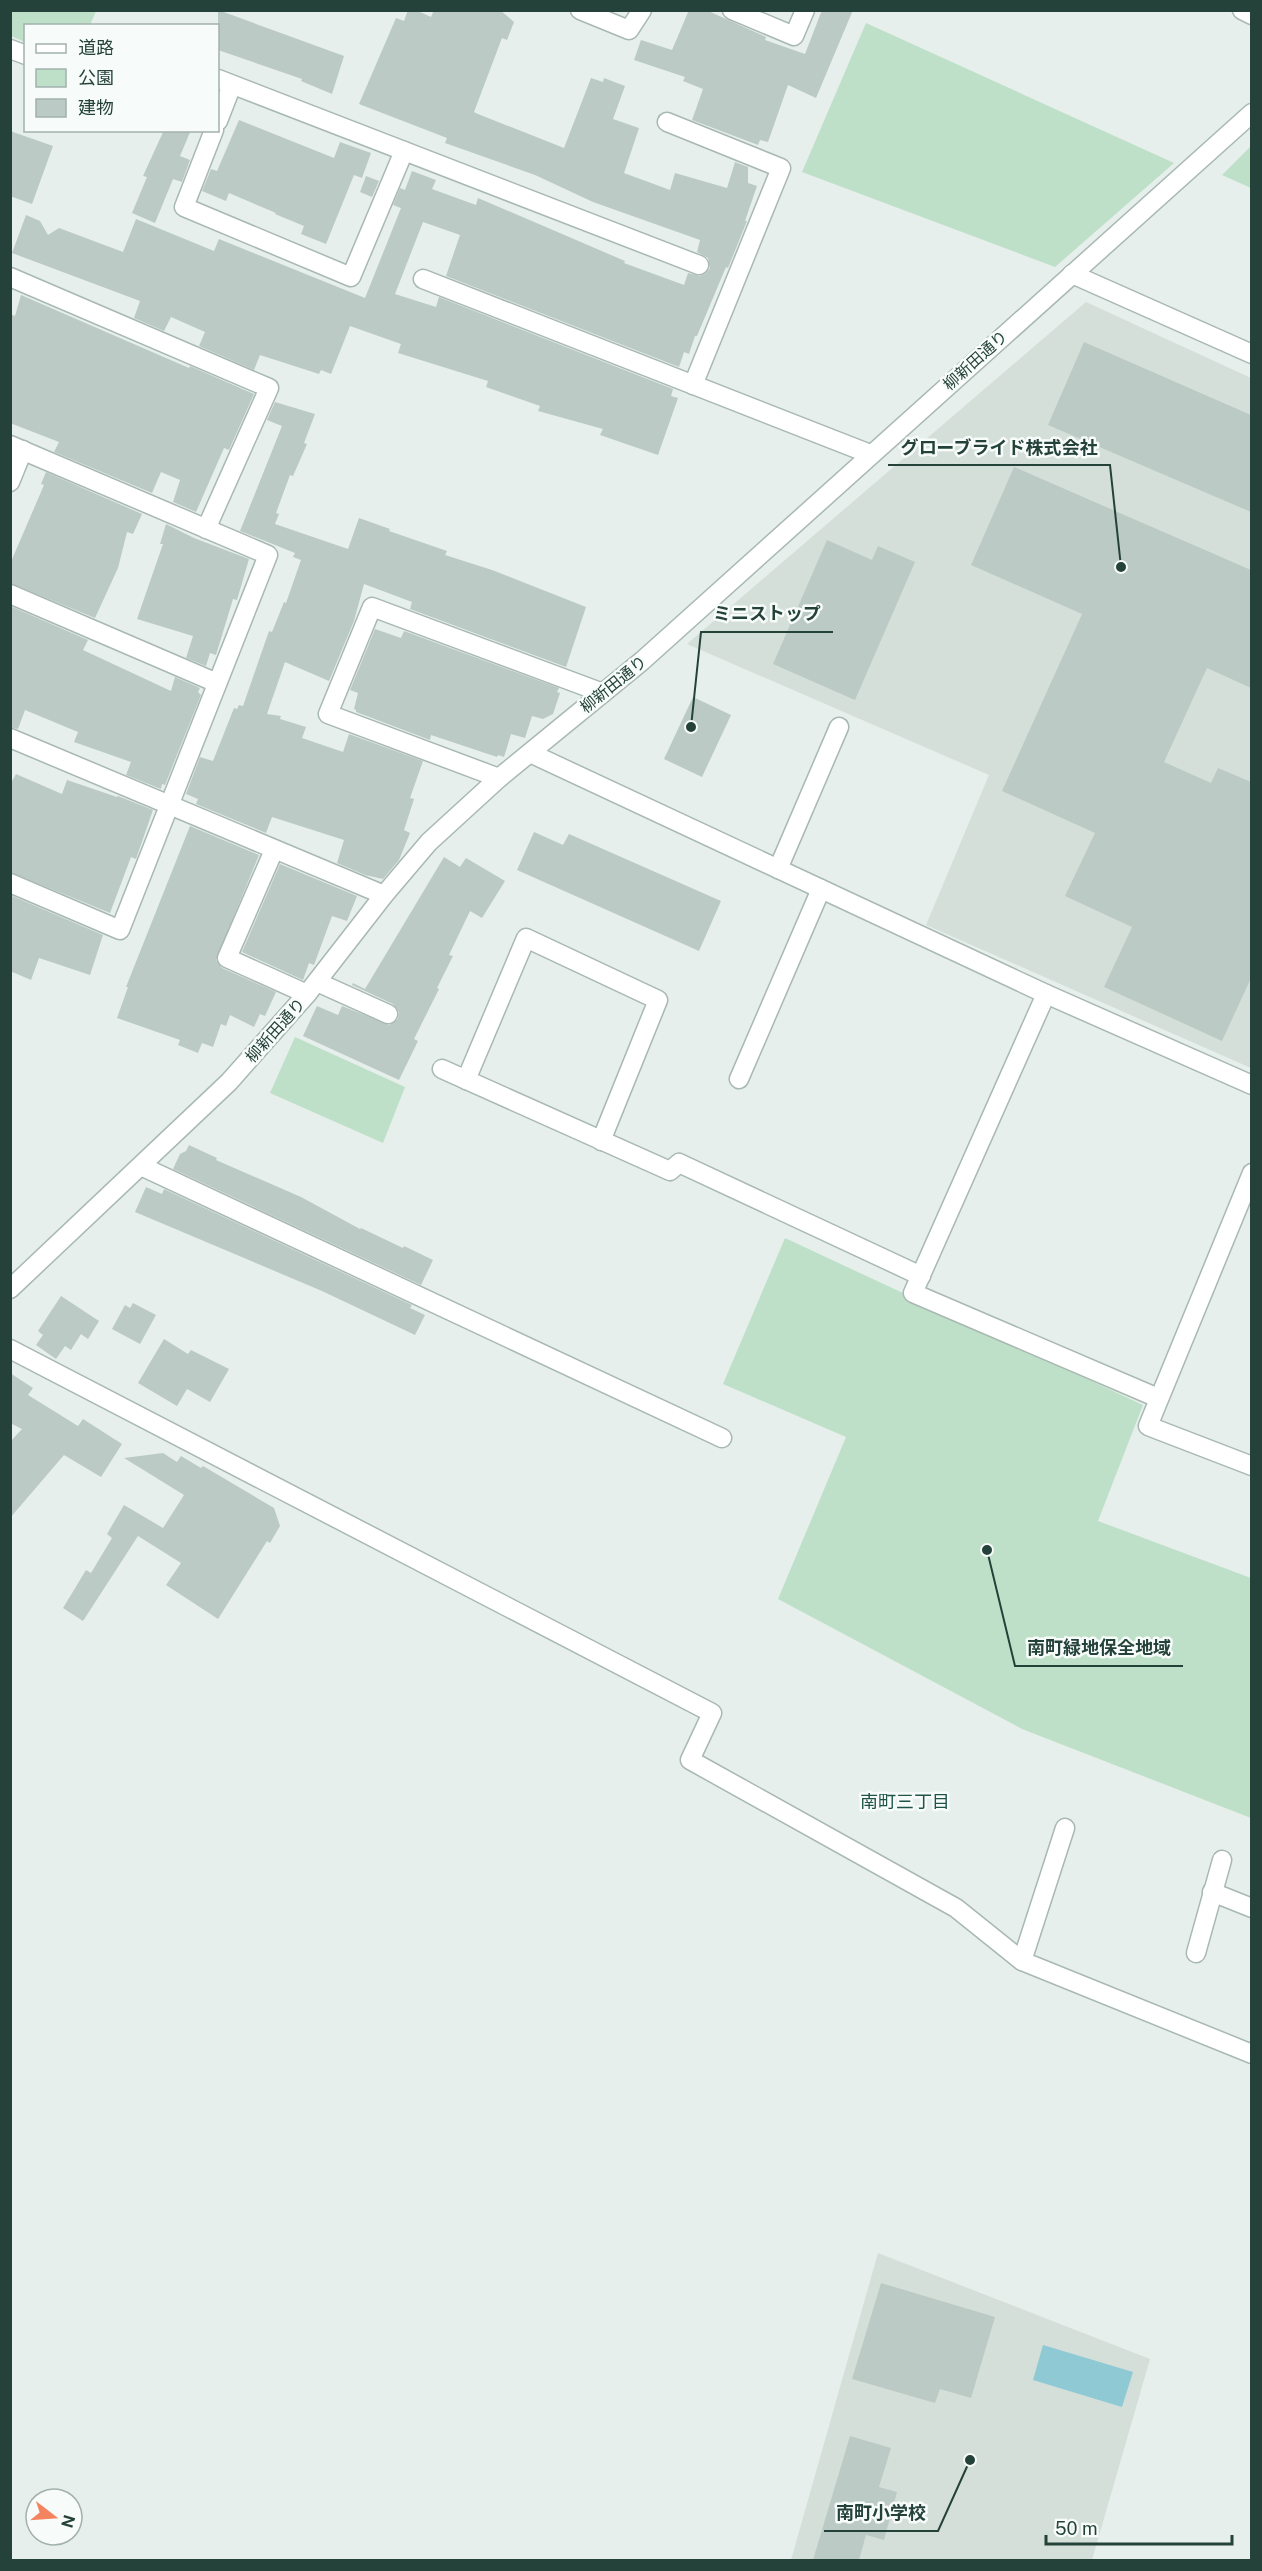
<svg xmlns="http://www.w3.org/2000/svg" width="1262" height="2571" viewBox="0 0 1262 2571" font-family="'Public Sans','Noto Sans JP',sans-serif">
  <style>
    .built { fill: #d4dfda }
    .green { fill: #bfe0c8 }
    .water { fill: #8ec9d4 }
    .building { fill: #bbcac4 }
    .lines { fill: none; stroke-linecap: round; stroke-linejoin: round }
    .street-casing { stroke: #a8b8b2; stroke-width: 21 }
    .street { stroke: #fff; stroke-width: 18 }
    .labels { text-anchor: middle; stroke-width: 5; stroke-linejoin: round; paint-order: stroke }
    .street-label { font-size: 16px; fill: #24423a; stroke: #f7fbf9 }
    .neighbourhood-label { font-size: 18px; fill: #1f5548; stroke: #f7fbf9 }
    .leader { fill: none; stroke: #24423a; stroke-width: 2 }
    .callout-dot { fill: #24423a; stroke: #f7fbf9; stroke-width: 2 }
    .callout-label { font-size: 18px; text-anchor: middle; font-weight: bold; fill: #24423a; stroke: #f7fbf9; stroke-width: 5; stroke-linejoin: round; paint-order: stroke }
  </style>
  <rect width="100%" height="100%" fill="#e6efeb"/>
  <g class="built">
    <polygon points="1086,302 1251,378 1251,1068 926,925 989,775 687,644"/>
    <polygon points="878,2253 1150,2359 1092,2560 791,2560"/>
  </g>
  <g class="green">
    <polygon points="10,11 11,10 96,11 90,25 26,26 25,42 11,36"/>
    <polygon points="866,23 1174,163 1055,267 802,172"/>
    <polygon points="1251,146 1251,188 1222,175"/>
    <polygon points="295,1037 405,1087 383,1143 270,1093"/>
    <polygon points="785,1238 1143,1405 1098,1521 1251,1578 1251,1818 1022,1729 778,1599 846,1437 723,1384"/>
  </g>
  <polygon class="water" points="1043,2345 1133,2372 1122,2407 1033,2380"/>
  <g class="building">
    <polygon points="218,10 344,56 332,94 301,81 302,79 218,50"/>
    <polygon points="408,10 416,10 431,17 434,10 500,10 514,22 507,40 502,38 474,112 478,114 564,148 591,78 603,82 604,78 625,86 613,119 639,128 624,173 670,190 675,173 727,188 735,162 748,167 748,183 757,186 745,221 747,221 728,268 726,267 697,336 695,336 689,354 684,352 679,367 446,276 460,235 423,222 395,294 436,307 439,297 673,389 671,396 678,398 658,455 600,435 603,429 538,411 540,406 486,387 488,381 398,353 401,344 350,326 331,374 321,370 319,374 260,355 254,370 199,346 205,332 171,317 164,331 134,318 140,301 12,253 26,215 40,221 48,235 59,228 123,252 136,219 214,251 219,239 365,298 401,208 393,205 400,188 405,190 412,171 436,180 432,189 476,205 478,198 625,261 624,263 684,285 688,273 700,276 706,273 710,268 708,258 697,252 700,240 593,202 535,175 445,143 447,138 359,104 396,18 404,21"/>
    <polygon points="689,10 706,10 766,37 765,40 805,54 822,10 853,10 816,98 788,85 768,142 760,140 758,145 692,120 703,89 683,81 685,77 634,60 641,40 672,50"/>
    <polygon points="239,120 334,158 340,142 371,153 362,178 354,175 326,244 301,234 304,226 275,214 276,213 229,193 226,201 202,191 211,169 217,171"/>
    <polygon points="164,130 191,130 180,156 190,160 182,182 173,179 155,223 132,213 147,177 143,176"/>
    <polygon points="10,131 53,146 32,204 10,196"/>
    <polygon points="366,176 379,181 372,197 360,192"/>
    <polygon points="21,295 189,368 190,366 254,394 229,450 224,448 196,512 173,502 180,480 161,472 152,493 54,452 59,442 10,423 10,314 15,316"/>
    <polygon points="1084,342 1251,415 1251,512 1048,425"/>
    <polygon points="275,402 315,414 304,443 307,444 293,476 290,475 276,513 279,514 275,524 348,549 359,518 390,529 389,531 447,551 445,555 492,570 586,607 566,667 410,609 412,602 364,584 354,621 329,681 285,662 267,714 281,716 280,719 306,727 302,738 343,752 349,734 423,761 410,798 414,799 404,830 410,833 399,860 383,879 365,875 337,863 344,840 272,817 266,833 196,804 198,799 186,794 200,757 213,761 234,708 237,709 239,705 243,706 269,631 272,632 284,602 286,603 301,560 293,557 295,553 240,531 282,426 267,420"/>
    <polygon points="1014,467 1251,570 1251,688 1207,668 1164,762 1211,783 1218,768 1251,782 1251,978 1222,1041 1104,987 1132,927 1065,896 1095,833 1002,791 1082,614 971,565"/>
    <polygon points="46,472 142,514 133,534 127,532 118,568 95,618 10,583 10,564 44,485 41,484"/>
    <polygon points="166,524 194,538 249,559 237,600 233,599 216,655 210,653 206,666 186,658 193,636 137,619 163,544 160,544"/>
    <polygon points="827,540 872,560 878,546 915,562 855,700 773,664"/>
    <polygon points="10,606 88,640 83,650 171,691 175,677 200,688 198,692 201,695 165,785 162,784 161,789 126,775 131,762 74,742 78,732 25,710 18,729 10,727"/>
    <polygon points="375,629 401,638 404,631 559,688 557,692 560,693 553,714 543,719 532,716 525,738 511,734 504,757 498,755 497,757 431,735 430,740 356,712 356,710 354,709 358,693 350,690"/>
    <polygon points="693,697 731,715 702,777 664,759"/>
    <polygon points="16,774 62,794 67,780 117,797 118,796 153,810 136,859 131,857 110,913 10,872 10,785"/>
    <polygon points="190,826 259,855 216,960 222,968 276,992 265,1016 260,1014 254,1027 230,1015 226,1026 221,1024 213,1047 202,1043 198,1053 178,1045 180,1040 117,1018 128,987 126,987"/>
    <polygon points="534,832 563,845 569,834 721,901 699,951 517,870"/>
    <polygon points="444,857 460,867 466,858 505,881 482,918 470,911 449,955 453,956 437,988 439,989 414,1039 418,1041 399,1080 303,1036 317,1006 338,1015 342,1006 389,1025 398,1019 399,1012 393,1004 352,985 353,983 365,989"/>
    <polygon points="280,864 357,896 347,921 332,916 314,965 309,963 303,980 242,952"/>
    <polygon points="10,895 103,935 90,975 39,958 31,980 10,971"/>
    <polygon points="189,1145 217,1158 216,1160 301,1197 360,1229 361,1228 403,1248 404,1246 433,1260 421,1285 173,1169 180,1154 186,1151"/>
    <polygon points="146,1187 162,1194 164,1189 412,1305 410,1308 425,1315 415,1335 322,1291 135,1212"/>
    <polygon points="61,1296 99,1321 88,1339 81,1334 71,1350 65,1346 56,1359 36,1345 43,1335 38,1331"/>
    <polygon points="133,1303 156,1315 140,1344 112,1329 125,1305 130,1308"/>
    <polygon points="164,1339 188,1354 191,1350 229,1369 210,1402 187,1389 177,1406 138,1383"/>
    <polygon points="10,1373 33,1388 28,1395 78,1426 83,1419 122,1444 101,1477 64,1455 10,1518 10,1442 22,1429 10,1423"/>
    <polygon points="163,1453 177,1462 181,1456 201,1468 203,1466 274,1508 280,1526 270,1543 267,1541 218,1619 166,1585 181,1563 138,1536 83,1621 63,1608 86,1570 91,1573 112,1538 107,1534 124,1505 163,1528 184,1495 124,1458"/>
    <polygon points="881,2283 995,2317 971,2398 940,2389 935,2403 852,2379"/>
    <polygon points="850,2436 891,2448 879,2487 897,2492 884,2540 866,2535 859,2560 813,2560"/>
  </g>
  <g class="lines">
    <defs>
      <g id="street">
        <polyline points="580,10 629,30 642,10"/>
        <polyline points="732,10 794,36 805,10"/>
        <polyline points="1242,10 1252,15"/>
        <polyline points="10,49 26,55"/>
        <polyline points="218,79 699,265"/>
        <polyline points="218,121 232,85"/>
        <polyline points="667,122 781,168 693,385"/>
        <polyline points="214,130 184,207 351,277 404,151"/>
        <polyline points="1072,274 1252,354"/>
        <polyline points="10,277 269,388 206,529"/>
        <polyline points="423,279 870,454"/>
        <polyline points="10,445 268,555 120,930 10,883"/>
        <polyline points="10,482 23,450"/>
        <polyline points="10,594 217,683"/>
        <polyline points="10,738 384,895"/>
        <polyline points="530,753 1046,994 1252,1085"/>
        <polyline points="499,778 328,714 372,607 603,693"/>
        <polyline points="274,850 227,958 307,994"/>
        <polyline points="778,869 839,727"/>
        <polyline points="317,982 388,1014"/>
        <polyline points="1046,994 913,1293 1158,1398"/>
        <polyline points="442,1069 670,1171 679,1163 921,1276"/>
        <polyline points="739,1079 821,889"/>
        <polyline points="466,1080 526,938 658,1000 601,1141"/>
        <polyline points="141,1166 722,1438"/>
        <polyline points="1252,1173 1148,1426 1252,1466"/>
        <polyline points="10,1289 229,1082 307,994 384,895 429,842 499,778 642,661 1252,113"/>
        <polyline points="10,1349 712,1713 690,1760 956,1908 1022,1961 1252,2054"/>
        <polyline points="1212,1892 1252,1908"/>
        <polyline points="1196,1953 1222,1860"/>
        <polyline points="1022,1961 1065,1828"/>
      </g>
    </defs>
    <use href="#street" class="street-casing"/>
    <use href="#street" class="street"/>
  </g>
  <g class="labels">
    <g class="street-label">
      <text transform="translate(975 360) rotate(-42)" y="6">柳新田通り</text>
      <text transform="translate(613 684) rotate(-39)" y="6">柳新田通り</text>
      <text transform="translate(275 1030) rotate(-48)" y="6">柳新田通り</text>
    </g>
    <g class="neighbourhood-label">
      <text x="905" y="1808">南町三丁目</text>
    </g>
  </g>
  <path class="leader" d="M1121 567L1110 465H888M691 727L701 632H833M987 1550L1015 1666H1183M970 2460L938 2531H824"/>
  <g class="callout-dot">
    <circle cx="1121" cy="567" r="6"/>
    <circle cx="691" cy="727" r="6"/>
    <circle cx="987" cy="1550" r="6"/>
    <circle cx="970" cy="2460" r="6"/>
  </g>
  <g class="callout-label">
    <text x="999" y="454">グローブライド株式会社</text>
    <text x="767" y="620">ミニストップ</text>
    <text x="1099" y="1654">南町緑地保全地域</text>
    <text x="881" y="2519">南町小学校</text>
  </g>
  <rect width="1262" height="2571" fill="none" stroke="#24423a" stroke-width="24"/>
  <rect x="24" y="24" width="195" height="108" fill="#f7fbf9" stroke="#a3b1ad" stroke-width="1.5"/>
  <rect x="36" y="44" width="30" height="9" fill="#ffffff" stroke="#a3b1ad" stroke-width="1.5"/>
  <text x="78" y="54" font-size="18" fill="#24423a">道路</text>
  <rect x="36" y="69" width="30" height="18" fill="#bfe0c8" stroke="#a3b1ad" stroke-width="1.5"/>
  <text x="78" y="84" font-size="18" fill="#24423a">公園</text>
  <rect x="36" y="99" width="30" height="18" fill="#bbcac4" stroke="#a3b1ad" stroke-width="1.5"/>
  <text x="78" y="114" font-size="18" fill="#24423a">建物</text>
  <g transform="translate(54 2517) rotate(107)"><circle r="28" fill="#f7fbf9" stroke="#a3b1ad" stroke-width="1.5"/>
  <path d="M0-4.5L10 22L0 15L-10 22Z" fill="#f4845f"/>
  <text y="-9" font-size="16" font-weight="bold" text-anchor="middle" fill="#24423a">N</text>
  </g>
  <path d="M1046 2535v9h186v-9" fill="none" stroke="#24423a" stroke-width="3"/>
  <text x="1055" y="2535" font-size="18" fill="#24423a" stroke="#f7fbf9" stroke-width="4.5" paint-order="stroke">50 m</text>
</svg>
